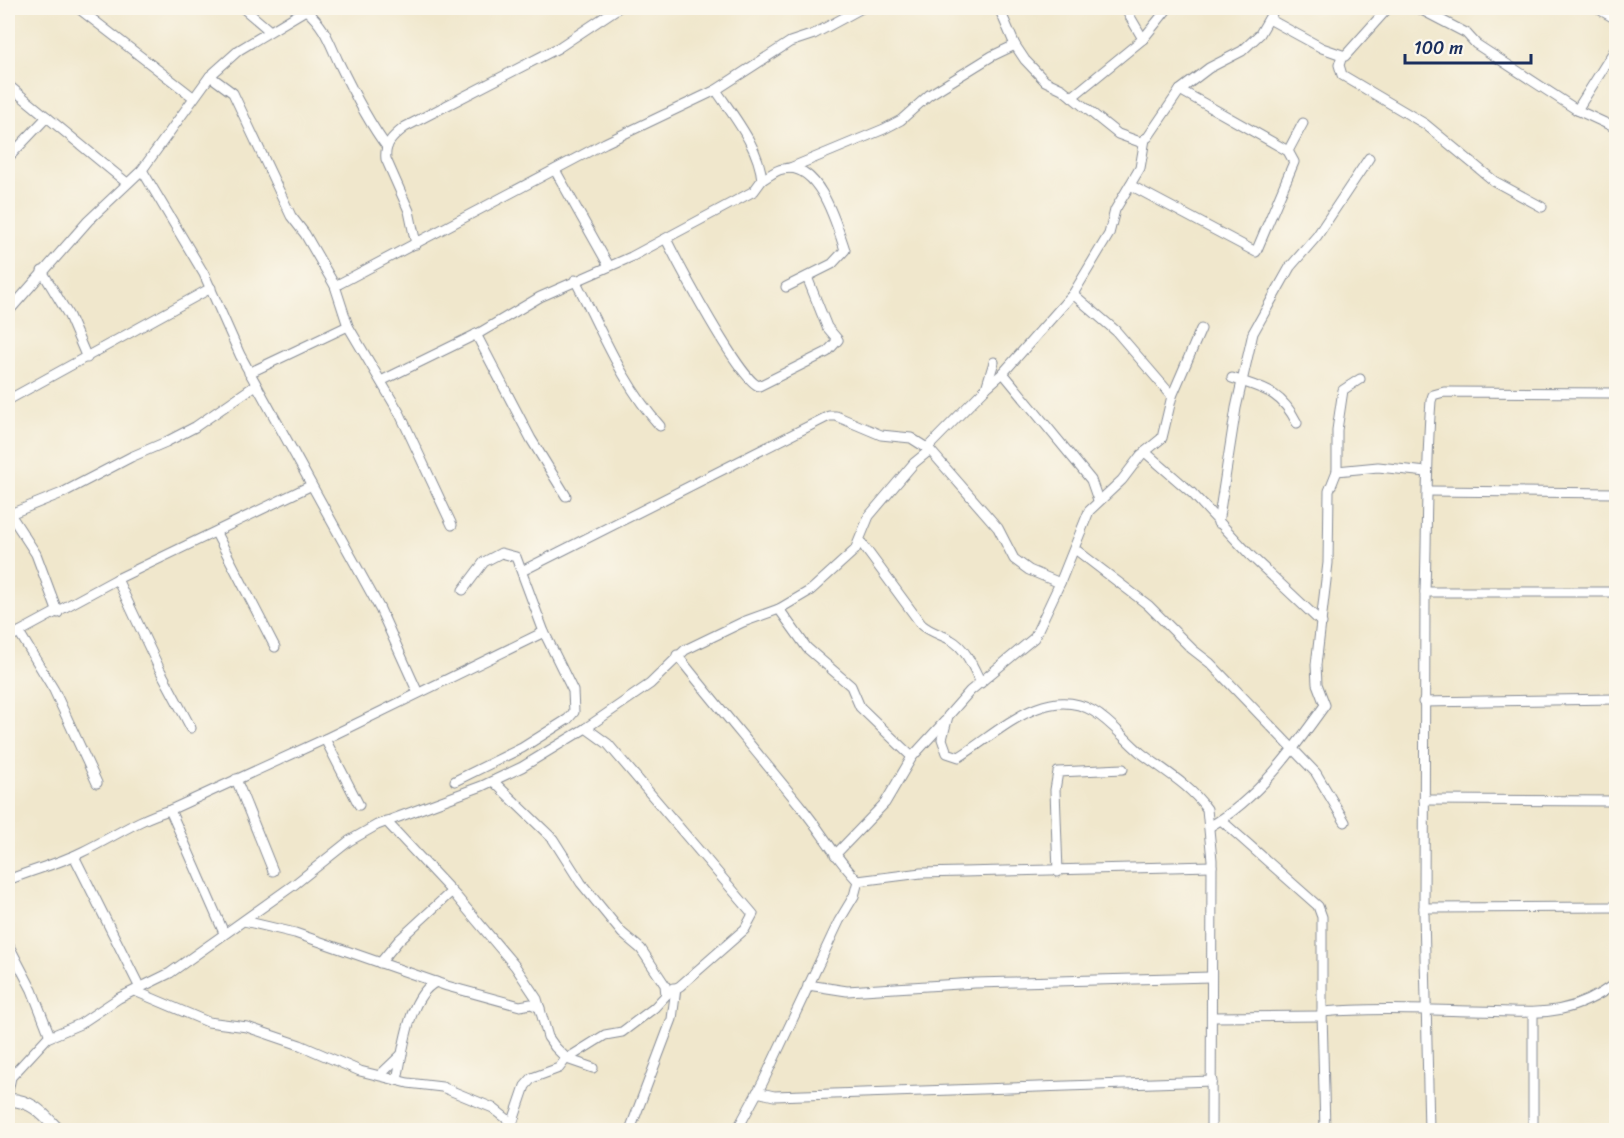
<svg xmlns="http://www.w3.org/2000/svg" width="1624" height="1138" viewBox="0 0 1624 1138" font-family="Sriracha,sans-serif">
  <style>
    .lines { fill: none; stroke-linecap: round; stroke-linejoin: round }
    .minor-casing { stroke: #868b95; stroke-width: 11 }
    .tertiary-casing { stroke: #868b95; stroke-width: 14 }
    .minor { stroke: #fff; stroke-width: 9 }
    .tertiary { stroke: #fff; stroke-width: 12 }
  </style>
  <rect width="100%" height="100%" fill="#fbf7ec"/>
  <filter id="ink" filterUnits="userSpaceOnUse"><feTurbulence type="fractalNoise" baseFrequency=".0167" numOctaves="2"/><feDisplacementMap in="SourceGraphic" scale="12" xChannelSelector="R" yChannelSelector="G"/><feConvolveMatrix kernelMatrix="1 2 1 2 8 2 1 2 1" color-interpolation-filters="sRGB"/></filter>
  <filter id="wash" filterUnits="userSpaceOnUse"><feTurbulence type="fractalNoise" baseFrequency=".008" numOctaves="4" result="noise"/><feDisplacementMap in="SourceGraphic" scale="24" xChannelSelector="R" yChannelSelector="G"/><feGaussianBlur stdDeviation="1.35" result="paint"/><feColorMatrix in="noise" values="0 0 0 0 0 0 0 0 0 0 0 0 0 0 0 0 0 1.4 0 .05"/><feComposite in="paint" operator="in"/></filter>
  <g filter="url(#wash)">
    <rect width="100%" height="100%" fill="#f0e7cc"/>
  </g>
  <g filter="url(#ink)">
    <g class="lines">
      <defs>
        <g id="minor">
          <polyline points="78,8 193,97"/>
          <polyline points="243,8 270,31"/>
          <polyline points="999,8 1015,45 1025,60 1045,81 1062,89 1118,134 1140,142 1148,137 1180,90 1209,68 1242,51 1260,34 1275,8"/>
          <polyline points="1125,8 1143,39"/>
          <polyline points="1418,8 1466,33 1476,44 1577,110 1616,128"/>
          <polyline points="1597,8 1616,19"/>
          <path d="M306,10C324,26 328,39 338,61C352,90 368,122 387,147"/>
          <polyline points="1269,19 1322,48 1345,56 1388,8"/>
          <polyline points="1342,56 1339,65 1342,75 1425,124 1494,181 1542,207"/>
          <polyline points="210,76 233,93 291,216 305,234 335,286 348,326 400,414 452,525"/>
          <polyline points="8,85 127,183"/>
          <polyline points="1072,97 1143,39 1168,8"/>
          <polyline points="1577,110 1616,48"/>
          <polyline points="1288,151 1303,123"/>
          <polyline points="8,158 47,117"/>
          <polyline points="790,168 884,129 901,120 929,95 992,56 1015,45"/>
          <polyline points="142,170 204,274 240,355 380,609 418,693"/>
          <polyline points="555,170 609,266"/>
          <path d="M762,180C768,177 775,170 783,169C819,160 837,226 845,250L832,264L786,287"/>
          <polyline points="1130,185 1256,252 1294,162 1288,151 1180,90"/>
          <path d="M666,239C678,263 740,381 759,386L827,352L838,340L827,327L807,277"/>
          <path d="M416,244L409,211L386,159C384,143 394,136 405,127L558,48L618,8"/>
          <polyline points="42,271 69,316 87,358"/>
          <path d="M575,280C601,329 622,384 660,426"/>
          <polyline points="335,286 605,143 716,90 790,42 814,34 862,8"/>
          <polyline points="1073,294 1109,234 1115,210 1140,168 1145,139"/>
          <polyline points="8,312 88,221 142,170 210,76 239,50 309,8"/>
          <path d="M1201,329L1172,396L1162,438L1141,455L1122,480L1089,511L1060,583L1034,638L970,691L948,716L942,739L947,753L959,757C997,734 1045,683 1093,711C1112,722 1124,739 1141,753C1163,770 1190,785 1207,809L1212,860L1211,1130"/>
          <polyline points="476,334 531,439 566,496"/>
          <polyline points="249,373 348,326"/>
          <polyline points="1003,373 1073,294 1116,331 1172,396"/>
          <path d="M1232,378C1264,389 1281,391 1297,423"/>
          <path d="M381,381L481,332L540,297L631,257L754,191L762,180C759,147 734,117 716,90"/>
          <polyline points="986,388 1003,373 1091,480 1098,500"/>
          <path d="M1616,393L1444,392L1433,395L1431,401C1426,465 1427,528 1425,592H1616"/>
          <polyline points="8,400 211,288"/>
          <polyline points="927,448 986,388 994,362"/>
          <polyline points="1145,452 1192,493 1250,555 1322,623"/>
          <polyline points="1337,471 1378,467 1427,472"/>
          <polyline points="1428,491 1616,493"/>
          <polyline points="8,511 36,554 58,613"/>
          <polyline points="10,514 62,493 131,457 166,442 195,427 256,385"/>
          <polyline points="1218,523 1236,408 1253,333 1290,267 1317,236 1369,158"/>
          <polyline points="216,533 275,647"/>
          <path d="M860,541L921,624C931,633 941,634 951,640C966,648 974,669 981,683"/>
          <polyline points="1075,549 1148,605 1192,649 1210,663 1316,773 1345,822"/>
          <polyline points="522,571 829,416 836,416 881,435 911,438 930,450 998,528 1014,559 1029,570 1060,583"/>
          <polyline points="117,579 159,668 191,728"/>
          <polyline points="1425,592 1424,913 1429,1130"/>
          <polyline points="779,609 807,648 851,686 860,707 912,757 945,721"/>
          <polyline points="19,632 54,690 97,783"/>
          <polyline points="8,638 117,579 310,486"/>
          <path d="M677,655C718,707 761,757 802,808C822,832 836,859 858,881"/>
          <polyline points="1423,702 1616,699"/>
          <polyline points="325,739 359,805"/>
          <polyline points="236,779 273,871"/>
          <polyline points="455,781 522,748 568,719 574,712 573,691 544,632 516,557 501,553 484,562 463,590"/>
          <polyline points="494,782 553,839 581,883 622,933 641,949 665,985 666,995"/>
          <polyline points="1424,800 1616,801"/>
          <polyline points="170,810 224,933"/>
          <polyline points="1221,820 1318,906 1322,917 1322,1012"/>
          <polyline points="386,821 456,896 515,966 537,999 548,1037 555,1047 567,1059 593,1068"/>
          <path d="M1209,827C1258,799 1293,750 1325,705L1317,684L1316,665L1328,563L1329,491L1337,471V430L1343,390L1360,379"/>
          <polyline points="835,855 885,803 912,757"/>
          <polyline points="74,856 140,988"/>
          <polyline points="1058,872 1055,790 1058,772 1123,769"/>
          <path d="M8,880C32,870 58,864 82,852C112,838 138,819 170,810L325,739L544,632"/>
          <polyline points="1424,908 1616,907"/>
          <polyline points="244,921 295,933 447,986 520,1006 531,1004 540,1008"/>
          <polyline points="8,944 32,990 50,1036"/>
          <polyline points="380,963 399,940 451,892"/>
          <polyline points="808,985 847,991 975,983 1211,977"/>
          <polyline points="135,991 208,1022 247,1027 300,1045 360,1071 408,1083 442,1087 493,1108 512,1123"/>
          <polyline points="1533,1014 1533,1130"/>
          <polyline points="1212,1017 1322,1016"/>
          <polyline points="380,1075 402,1054"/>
          <path d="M397,1080C403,1052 408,996 436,982"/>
          <polyline points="8,1091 11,1077 47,1038 80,1024 119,998 170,973 295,884 349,841 377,825 482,786 522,767 586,728 650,684 685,650 743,622 779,609 811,590 855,550 869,516 914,463 930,450"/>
          <polyline points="757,1092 774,1096 1212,1081"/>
          <polyline points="510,1130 525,1086 532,1078 559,1068 565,1060 605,1035 622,1032 654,1008 668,993 680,986 745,929 753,914 608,744 586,728"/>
          <polyline points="630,1130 672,1019 676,988 673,988"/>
          <polyline points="737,1130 763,1082 839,921 854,896 858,881 921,873 1212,866"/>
          <path d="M1325,1130L1322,1012C1372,1008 1423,1010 1473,1011C1532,1011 1565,1021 1616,983"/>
        </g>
        <path id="tertiary" d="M8,1100C31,1099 44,1115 58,1130"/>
      </defs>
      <use href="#minor" class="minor-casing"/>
      <use href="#tertiary" class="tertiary-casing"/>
      <use href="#minor" class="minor"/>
      <use href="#tertiary" class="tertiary"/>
    </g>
  </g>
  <rect width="1624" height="1138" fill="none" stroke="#fbf7ec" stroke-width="30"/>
  <path d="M1405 54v9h126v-9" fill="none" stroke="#1b2f5e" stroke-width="3"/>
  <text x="1414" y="54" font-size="18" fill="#1b2f5e" stroke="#fbf7ec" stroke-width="4.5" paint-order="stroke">100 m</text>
</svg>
